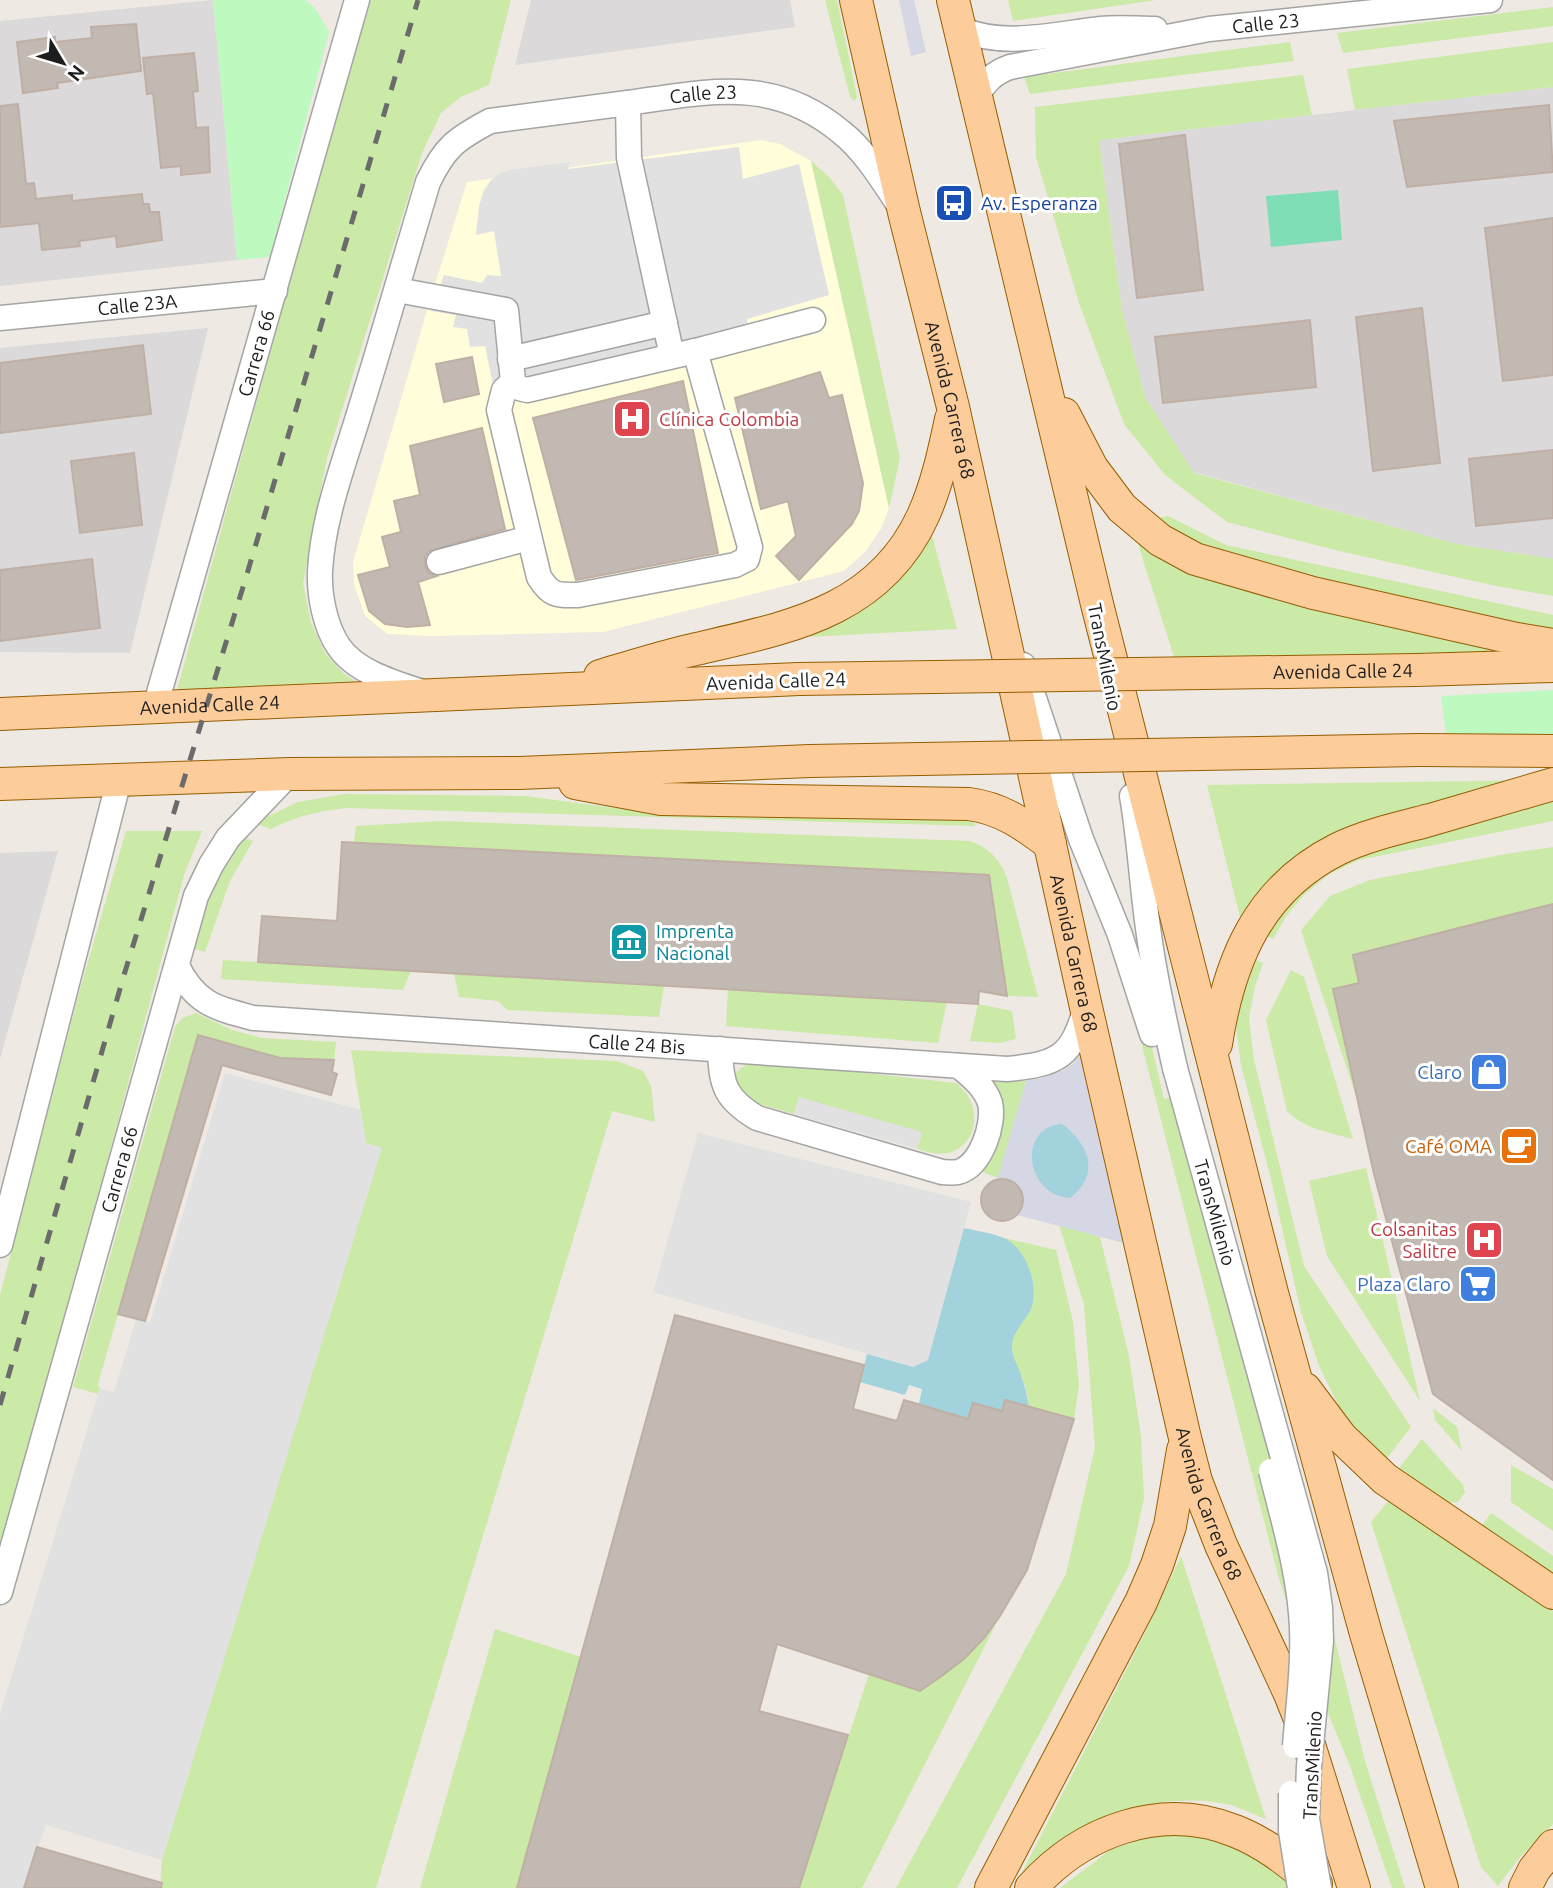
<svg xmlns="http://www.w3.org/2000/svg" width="1553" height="1888" viewBox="0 0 1553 1888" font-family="Ubuntu,sans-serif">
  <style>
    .residential { fill: #dbd9da }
    .education { fill: #fffdda }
    .grass { fill: #cbe9a7 }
    .park { fill: #bef9c0 }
    .pitch { fill: #7fdeb5 }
    .parking { fill: #e1e1e1 }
    .plaza { fill: #d6d7e4 }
    .water { fill: #a2d2dc }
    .building { fill: #c2b9b2; stroke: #bfafa5; stroke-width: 2 }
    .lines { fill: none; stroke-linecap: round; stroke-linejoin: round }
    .minor-casing { stroke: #a4a4a4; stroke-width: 27 }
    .major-casing { stroke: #955d00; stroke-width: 34 }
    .minor { stroke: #fff; stroke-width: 24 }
    .major { stroke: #fccd9a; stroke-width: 32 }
    .rail { stroke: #6b6b6b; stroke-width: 5; stroke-dasharray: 14 14; stroke-linecap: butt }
    .minor-bridge-casing { stroke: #a4a4a4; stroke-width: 27; stroke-linecap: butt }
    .major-bridge-casing { stroke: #955d00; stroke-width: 34; stroke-linecap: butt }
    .minor-bridge { stroke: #fff; stroke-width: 24 }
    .major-bridge { stroke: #fccd9a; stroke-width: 32 }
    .labels { text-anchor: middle; stroke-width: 6; stroke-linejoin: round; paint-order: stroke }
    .street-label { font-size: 19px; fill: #1d1d1d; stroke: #fff }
    .transit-label { font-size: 19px; fill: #164399; stroke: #fff; text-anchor: start }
    .health-label { font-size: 19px; fill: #be3a42; stroke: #fff; text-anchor: start }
    .culture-label { font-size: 19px; fill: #0d838f; stroke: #fff; text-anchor: start }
    .shop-label { font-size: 19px; fill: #366cbe; stroke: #fff; text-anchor: end }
    .food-label { font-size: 19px; fill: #c56008; stroke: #fff; text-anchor: end }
  </style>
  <rect width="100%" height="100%" fill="#eee9e2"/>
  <g class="residential">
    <polygon points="213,0 237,260 0,286 0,21"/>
    <polygon points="531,0 790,0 795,27 515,65"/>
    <polygon points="1553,87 1553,559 1457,544 1193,472 1145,397 1122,310 1099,140"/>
    <polygon points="208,328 130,653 0,652 0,348"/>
    <polygon points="58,851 0,1059 0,853"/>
  </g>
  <polygon class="education" points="761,140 780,144 811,161 889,508 881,529 865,552 844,571 603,632 432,636 387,634 365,616 354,584 353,562 431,297 467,182"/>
  <g class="grass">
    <polygon points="371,0 511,0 489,85 461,97 441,113 422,153 327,458 303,583 311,623 325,653 343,673 355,681 177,690 307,219"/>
    <polygon points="825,0 837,0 857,97 854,101 850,97"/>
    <polygon points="1008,0 1156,0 1013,21"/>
    <polygon points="1553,7 1553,26 1343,53 1337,33"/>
    <polygon points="1290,42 1294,61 1030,94 1024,77"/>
    <polygon points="1553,42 1553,87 1355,110 1347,69"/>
    <polygon points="1303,75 1312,115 1099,140 1122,310 1145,397 1194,473 1457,544 1553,559 1553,596 1496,586 1335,550 1227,522 1165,475 1124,424 1079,303 1036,157 1035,107"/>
    <polygon points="811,161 829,177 843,195 900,458 889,508"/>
    <polygon points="1168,516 1226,545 1553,615 1553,633 1261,565 1203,547 1152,519"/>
    <polygon points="931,532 957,629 809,637 843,622 873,601"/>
    <polygon points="1137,541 1545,655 1176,663"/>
    <polygon points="1536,780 1427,811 1242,925 1207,785"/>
    <polygon points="1553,793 1553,821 1359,860 1329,874 1304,895 1287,915 1273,939 1261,933 1323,866"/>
    <path d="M345,794L525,796L652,813L965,814L976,826L347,808C320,811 295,816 271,829L254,823L298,802Z"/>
    <path d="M441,821L970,841C989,848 1000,859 1007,878L1038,997L1007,996L988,875L354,842L356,826Z"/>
    <polygon points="126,831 202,831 184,875 104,1173 0,1545 0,1295 79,993"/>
    <polygon points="239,836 253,841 230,881 205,952 191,948 210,890"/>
    <polygon points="1553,847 1553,904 1353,955 1359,983 1333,990 1357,1099 1301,930 1330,896 1370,880 1506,854"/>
    <polygon points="1252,958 1263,963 1255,986 1249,1018 1254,1060 1304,1266 1411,1427 1384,1462 1346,1420 1319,1366 1301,1312 1270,1175 1241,1066 1235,1017"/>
    <polygon points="223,960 411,971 403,990 221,979"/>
    <path d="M1291,970L1304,977L1353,1139C1328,1132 1305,1129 1287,1111L1266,1020Z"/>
    <polygon points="454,973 664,985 659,1017 507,1010 498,1001 459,997"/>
    <polygon points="728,989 947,1002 938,1043 726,1026"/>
    <polygon points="978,1004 1012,1011 1016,1039 999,1043 970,1041"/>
    <polygon points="196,1013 232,1030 261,1038 336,1042 334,1060 280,1058 198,1035 98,1384 100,1388 98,1394 73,1387 175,1027 182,1018"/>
    <polygon points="1148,1031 1164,1099 1188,1092 1310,1540 1365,1761 1405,1888 1392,1888 1350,1766 1299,1643 1278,1575 1141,1042 1142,1035"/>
    <polygon points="351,1050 617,1061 643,1071 651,1086 655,1122 612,1111 376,1888 160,1888 162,1860 381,1148 366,1143"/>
    <path d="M766,1062L956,1083C979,1100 982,1135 956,1150C944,1157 929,1153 917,1149L922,1133L799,1098L794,1114L753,1102L739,1095L734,1076C742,1063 752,1063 766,1062Z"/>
    <polygon points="992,1078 1027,1078 998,1178 980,1171 1000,1100"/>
    <polygon points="1366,1168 1420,1401 1327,1256 1309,1181"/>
    <polygon points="1059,1225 1100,1237 1129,1356 1141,1437 1144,1498 1129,1566 957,1888 896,1888 1066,1574 1095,1447 1084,1304"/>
    <path d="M1004,1238L1056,1250L1073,1322L1079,1385L1074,1419L1029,1407C1028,1399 1027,1392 1025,1385C1021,1373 1013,1362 1012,1349C1011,1333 1024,1323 1030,1310C1042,1283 1025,1254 1004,1238Z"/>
    <polygon points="1433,1408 1457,1427 1462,1451 1435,1420"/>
    <polygon points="1422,1439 1463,1485 1465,1492 1458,1502 1446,1503 1396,1472"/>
    <polygon points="1511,1465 1553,1489 1553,1531 1511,1502"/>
    <polygon points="1390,1499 1553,1611 1553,1824 1520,1857 1498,1886 1481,1867 1371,1522"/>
    <polygon points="1491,1513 1553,1556 1553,1578 1480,1528"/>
    <path d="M1181,1556L1266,1819C1255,1815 1243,1809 1231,1805C1182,1793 1112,1805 1072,1836C1052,1850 1035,1871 1018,1888H1014L1138,1647Z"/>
    <polygon points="1000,1616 862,1888 799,1888 869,1674 920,1691 964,1659"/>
    <polygon points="495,1629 581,1657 517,1888 420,1888"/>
    <polygon points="1187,1833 1260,1854 1305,1888 1060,1888 1110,1850 1145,1838"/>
  </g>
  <g class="park">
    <polygon points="213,0 305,0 315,8 329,32 270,257 237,260"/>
    <polygon points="1553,690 1553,736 1446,736 1441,696"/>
  </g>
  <polygon class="pitch" points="1338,190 1342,240 1271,247 1266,196"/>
  <g class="parking">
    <polygon points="739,147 743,179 799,164 829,295 747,319 749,336 497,404 485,346 470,347 467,329 453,327 456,315 431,311 444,275 482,283 487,275 501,276 494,231 476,235 479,206 484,190 491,180 501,173 510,170 570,162 568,169"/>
    <polygon points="225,1073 361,1110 366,1143 382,1148 162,1860 46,1825 24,1888 0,1888 0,1714 100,1388 114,1392 136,1320 150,1323"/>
    <polygon points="799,1097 922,1132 917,1149 794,1114"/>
    <polygon points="698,1133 971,1202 928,1361 913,1367 653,1292"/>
  </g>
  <g class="plaza">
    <polygon points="899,0 914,0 926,52 911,56"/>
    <polygon points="1084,1049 1087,1051 1124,1243 1017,1215 1023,1205 1021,1191 1012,1181 997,1180 1027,1078 1039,1079 1062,1071 1073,1064"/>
  </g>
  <g class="water">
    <path d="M1062,1124C1089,1144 1101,1174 1070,1198C1026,1196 1016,1127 1062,1124Z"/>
    <path d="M964,1228C977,1231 994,1233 1006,1239C1027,1251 1041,1288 1030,1311C1024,1322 1014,1331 1012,1344C1011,1356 1018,1365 1021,1375C1025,1385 1027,1396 1029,1407L1006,1400L1002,1411L973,1403L968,1419L919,1404L922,1389L909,1385L905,1395L860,1382L867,1354L913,1367L928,1360Z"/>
  </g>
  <g class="building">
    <polygon points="136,24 141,71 57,83 58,88 23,93 17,42 55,37 55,42 92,38 91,27"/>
    <polygon points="194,53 198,91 193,92 196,128 208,127 210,172 181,175 181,166 161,168 153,93 147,94 143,58"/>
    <polygon points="18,104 26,184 34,183 36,199 72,195 72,201 142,194 143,204 149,204 150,212 159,212 162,240 117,247 116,236 79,241 80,246 42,250 39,223 0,227 0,106"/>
    <polygon points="1549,105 1553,172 1407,187 1394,121"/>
    <polygon points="1185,135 1203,290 1137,298 1119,144"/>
    <polygon points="1553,218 1553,375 1503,381 1485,228"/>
    <polygon points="1422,308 1440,463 1373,471 1356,317"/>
    <polygon points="1310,320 1316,387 1163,403 1155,337"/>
    <polygon points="143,345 151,414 0,433 0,363"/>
    <polygon points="472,357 479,394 444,402 436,364"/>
    <polygon points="820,372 829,398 842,395 863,483 859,511 852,524 799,580 776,556 796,536 788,501 761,509 735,398"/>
    <polygon points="683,381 718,553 576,580 533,418"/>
    <polygon points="482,428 505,529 429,551 425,557 425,566 429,573 437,576 418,582 430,625 407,627 385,624 369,611 358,575 390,567 382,537 401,532 394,501 420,495 410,446"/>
    <polygon points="1553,450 1553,518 1476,526 1469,459"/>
    <polygon points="134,453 142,525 80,533 71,461"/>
    <polygon points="92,559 100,628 0,641 0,570"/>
    <polygon points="342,842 989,875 1007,996 979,991 978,1004 258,962 262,916 337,921"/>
    <polygon points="1553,904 1553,1480 1433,1394 1374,1174 1333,989 1359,983 1353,955"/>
    <polygon points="198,1035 280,1058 334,1060 332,1072 337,1074 331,1095 222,1065 145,1321 118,1314"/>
    <circle cx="1002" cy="1200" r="21"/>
    <polygon points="675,1315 864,1365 853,1409 897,1421 904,1400 968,1419 973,1403 1002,1411 1005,1400 1074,1419 1027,1570 1000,1616 984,1638 964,1659 943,1675 920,1691 777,1644 759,1711 848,1735 799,1888 517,1888"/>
    <polygon points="37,1847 162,1883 161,1888 24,1888"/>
  </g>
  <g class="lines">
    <defs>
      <g id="minor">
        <path d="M960,29C1005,48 1054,34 1101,29C1119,27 1137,29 1155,29"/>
        <path id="s1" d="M976,97C985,82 993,73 1010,67L1209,29L1490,0"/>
        <polyline points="628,103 629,158 672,356"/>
        <polyline points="397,290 506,310 513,382 519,388 527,390 695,351 813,320"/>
        <path id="s2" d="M0,318L275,291"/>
        <polyline points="510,359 665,323"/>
        <path d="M513,382L504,390L499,410L539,577C551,596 556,595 578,595L735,565L747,559L750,547L695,351"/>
        <polyline points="439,562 529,538"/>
        <polyline points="1023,665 1081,839 1120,935 1152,1034"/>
        <path id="s3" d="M422,692C395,683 356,672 339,647C325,627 319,595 320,571C323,518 343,466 358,417C382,339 405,261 428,182C445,147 456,139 490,121C536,115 582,109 628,103C707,92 773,75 841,132C864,150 881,178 897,202"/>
        <path id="s4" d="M155,707L357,0"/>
        <path d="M1132,796C1140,842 1142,889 1149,935C1155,980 1165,1024 1175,1068"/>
        <path id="s5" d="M177,966C195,1003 215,1008 253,1018L1007,1069C1059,1064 1072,1057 1086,1007"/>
        <path d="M720,1049C721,1085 725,1099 757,1118L942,1172C946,1172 953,1173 958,1172C981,1166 995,1124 990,1103C985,1087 971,1076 959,1066"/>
        <polyline points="0,1245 119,780"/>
        <path id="s6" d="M0,1592L196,896L211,865L228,838L289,774"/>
      </g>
      <g id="major">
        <path id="s7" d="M856,0L904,212L953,407L1086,1007L1185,1438L1196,1481L1221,1545L1290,1694L1305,1732L1354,1888"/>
        <polyline points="953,0 1097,604 1272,1293 1366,1634 1442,1888"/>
        <polyline points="1064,414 1092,468 1122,508 1160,540 1195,559 1313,593 1517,639 1553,645"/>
        <polyline points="1416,670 1553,666"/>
        <path d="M600,676C630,667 661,657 692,650C785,628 878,614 923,516C937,485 944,452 951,419"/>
        <path id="s8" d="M0,714L799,679"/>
        <polyline points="1419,750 1553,751"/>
        <path d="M575,783L661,799L969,804C1001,808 1025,825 1050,844"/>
        <polyline points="0,784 289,774 519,773 810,761"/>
        <path d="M1216,1044C1229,961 1258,889 1338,849C1366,835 1400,828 1430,820C1471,808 1512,796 1553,784"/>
        <polyline points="1305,1389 1341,1437 1385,1479 1553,1593"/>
        <polyline points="991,1888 1141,1602 1157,1565 1170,1526 1183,1450"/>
        <path d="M1031,1888C1082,1831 1161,1801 1235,1831C1266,1843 1291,1864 1316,1884"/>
        <polyline points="1525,1888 1534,1870 1553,1846"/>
      </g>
    </defs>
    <use href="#minor" class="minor-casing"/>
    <use href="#major" class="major-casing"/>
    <use href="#minor" class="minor"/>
    <use href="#major" class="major"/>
    <polyline class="rail" points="0,1405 124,975 247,574 418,0"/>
    <defs>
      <g id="minor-bridge">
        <path id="s9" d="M1175,1068L1315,1573L1320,1608L1321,1641L1309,1766L1307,1819L1319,1888"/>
        <path d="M1271,1471C1284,1523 1300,1575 1302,1628C1304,1667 1298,1707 1295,1746"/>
        <polyline points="1291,1793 1291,1831 1300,1888"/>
      </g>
      <g id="major-bridge">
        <path id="s10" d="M799,679L1416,670"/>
        <polyline points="810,761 1419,750"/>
      </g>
    </defs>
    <use href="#minor-bridge" class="minor-bridge-casing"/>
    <use href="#major-bridge" class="major-bridge-casing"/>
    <use href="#minor-bridge" class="minor-bridge"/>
    <use href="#major-bridge" class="major-bridge"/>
  </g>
  <defs>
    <symbol id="bus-square" viewBox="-11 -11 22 22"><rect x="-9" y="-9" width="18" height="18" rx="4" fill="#1a4fb4" stroke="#fff"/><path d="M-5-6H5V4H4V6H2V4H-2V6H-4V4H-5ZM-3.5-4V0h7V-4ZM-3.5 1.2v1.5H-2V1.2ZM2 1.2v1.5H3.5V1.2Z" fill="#fff"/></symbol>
    <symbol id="hospital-square" viewBox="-11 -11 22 22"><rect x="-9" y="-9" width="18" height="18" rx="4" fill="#e0444e" stroke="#fff"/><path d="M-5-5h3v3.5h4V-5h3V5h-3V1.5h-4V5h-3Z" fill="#fff"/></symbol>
    <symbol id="museum-square" viewBox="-11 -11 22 22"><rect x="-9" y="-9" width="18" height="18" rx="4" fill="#0f9aa8" stroke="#fff"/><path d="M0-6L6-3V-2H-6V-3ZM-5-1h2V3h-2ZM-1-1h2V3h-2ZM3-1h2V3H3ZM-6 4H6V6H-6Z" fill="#fff"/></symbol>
    <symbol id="shop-square" viewBox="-11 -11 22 22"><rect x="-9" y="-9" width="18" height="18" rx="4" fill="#3f7fe0" stroke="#fff"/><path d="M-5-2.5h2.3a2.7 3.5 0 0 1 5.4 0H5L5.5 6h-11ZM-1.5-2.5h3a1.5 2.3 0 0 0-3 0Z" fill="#fff"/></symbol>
    <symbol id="cafe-square" viewBox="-11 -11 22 22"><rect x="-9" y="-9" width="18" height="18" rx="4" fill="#e8710a" stroke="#fff"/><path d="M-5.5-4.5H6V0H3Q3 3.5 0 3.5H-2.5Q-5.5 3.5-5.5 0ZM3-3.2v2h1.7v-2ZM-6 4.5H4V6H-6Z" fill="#fff"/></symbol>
    <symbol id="supermarket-square" viewBox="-11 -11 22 22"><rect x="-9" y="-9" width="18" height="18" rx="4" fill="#3f7fe0" stroke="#fff"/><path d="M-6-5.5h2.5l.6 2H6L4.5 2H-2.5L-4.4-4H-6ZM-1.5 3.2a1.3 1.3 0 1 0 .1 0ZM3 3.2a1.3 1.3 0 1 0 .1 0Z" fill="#fff"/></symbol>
  </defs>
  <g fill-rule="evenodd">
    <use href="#bus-square" x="932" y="181" width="44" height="44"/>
    <use href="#hospital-square" x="610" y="397" width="44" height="44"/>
    <use href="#museum-square" x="607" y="920" width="44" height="44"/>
    <use href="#shop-square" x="1467" y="1050" width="44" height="44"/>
    <use href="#cafe-square" x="1497" y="1124" width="44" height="44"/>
    <use href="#hospital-square" x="1462" y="1218" width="44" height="44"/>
    <use href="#supermarket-square" x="1456" y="1262" width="44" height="44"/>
  </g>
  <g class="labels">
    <g class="street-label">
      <text dy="7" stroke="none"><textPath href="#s1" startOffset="306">Calle 23</textPath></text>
      <text dy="7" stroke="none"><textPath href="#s3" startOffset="884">Calle 23</textPath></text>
      <text dy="7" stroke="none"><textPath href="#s2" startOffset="138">Calle 23A</textPath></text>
      <text dy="7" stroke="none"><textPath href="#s4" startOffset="368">Carrera 66</textPath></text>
      <text dy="7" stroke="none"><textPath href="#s7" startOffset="411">Avenida Carrera 68</textPath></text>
      <text transform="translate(1105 657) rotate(79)" y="7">TransMilenio</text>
      <text dy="7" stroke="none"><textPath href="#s10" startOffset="544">Avenida Calle 24</textPath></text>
      <text transform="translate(776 681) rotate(-2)" y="7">Avenida Calle 24</text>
      <text dy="7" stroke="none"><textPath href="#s8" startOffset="210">Avenida Calle 24</textPath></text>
      <text dy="7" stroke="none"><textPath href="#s7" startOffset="978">Avenida Carrera 68</textPath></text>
      <text dy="7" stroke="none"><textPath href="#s5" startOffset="481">Calle 24 Bis</textPath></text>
      <text dy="7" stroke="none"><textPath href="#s6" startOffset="439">Carrera 66</textPath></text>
      <text dy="7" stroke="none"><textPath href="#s9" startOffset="150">TransMilenio</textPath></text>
      <text dy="7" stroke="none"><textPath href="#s7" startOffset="1545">Avenida Carrera 68</textPath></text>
      <text transform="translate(1312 1765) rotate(-87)" y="7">TransMilenio</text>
    </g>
    <g class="transit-label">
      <text x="981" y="210">Av. Esperanza</text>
    </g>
    <g class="health-label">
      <text x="659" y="426">Clínica Colombia</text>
      <text x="1457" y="1236" text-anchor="end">Colsanitas<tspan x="1457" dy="22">Salitre</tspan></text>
    </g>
    <g class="culture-label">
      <text x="656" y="938">Imprenta<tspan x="656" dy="22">Nacional</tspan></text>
    </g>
    <g class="shop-label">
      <text x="1462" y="1079">Claro</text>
      <text x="1451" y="1291">Plaza Claro</text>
    </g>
    <g class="food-label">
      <text x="1492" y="1153">Café OMA</text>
    </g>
  </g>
  <g transform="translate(63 63) rotate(128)" stroke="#ffffff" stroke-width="5" paint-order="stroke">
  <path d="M0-5L12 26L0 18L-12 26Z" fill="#1d1d1d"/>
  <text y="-10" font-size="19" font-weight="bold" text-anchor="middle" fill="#1d1d1d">N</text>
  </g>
</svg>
